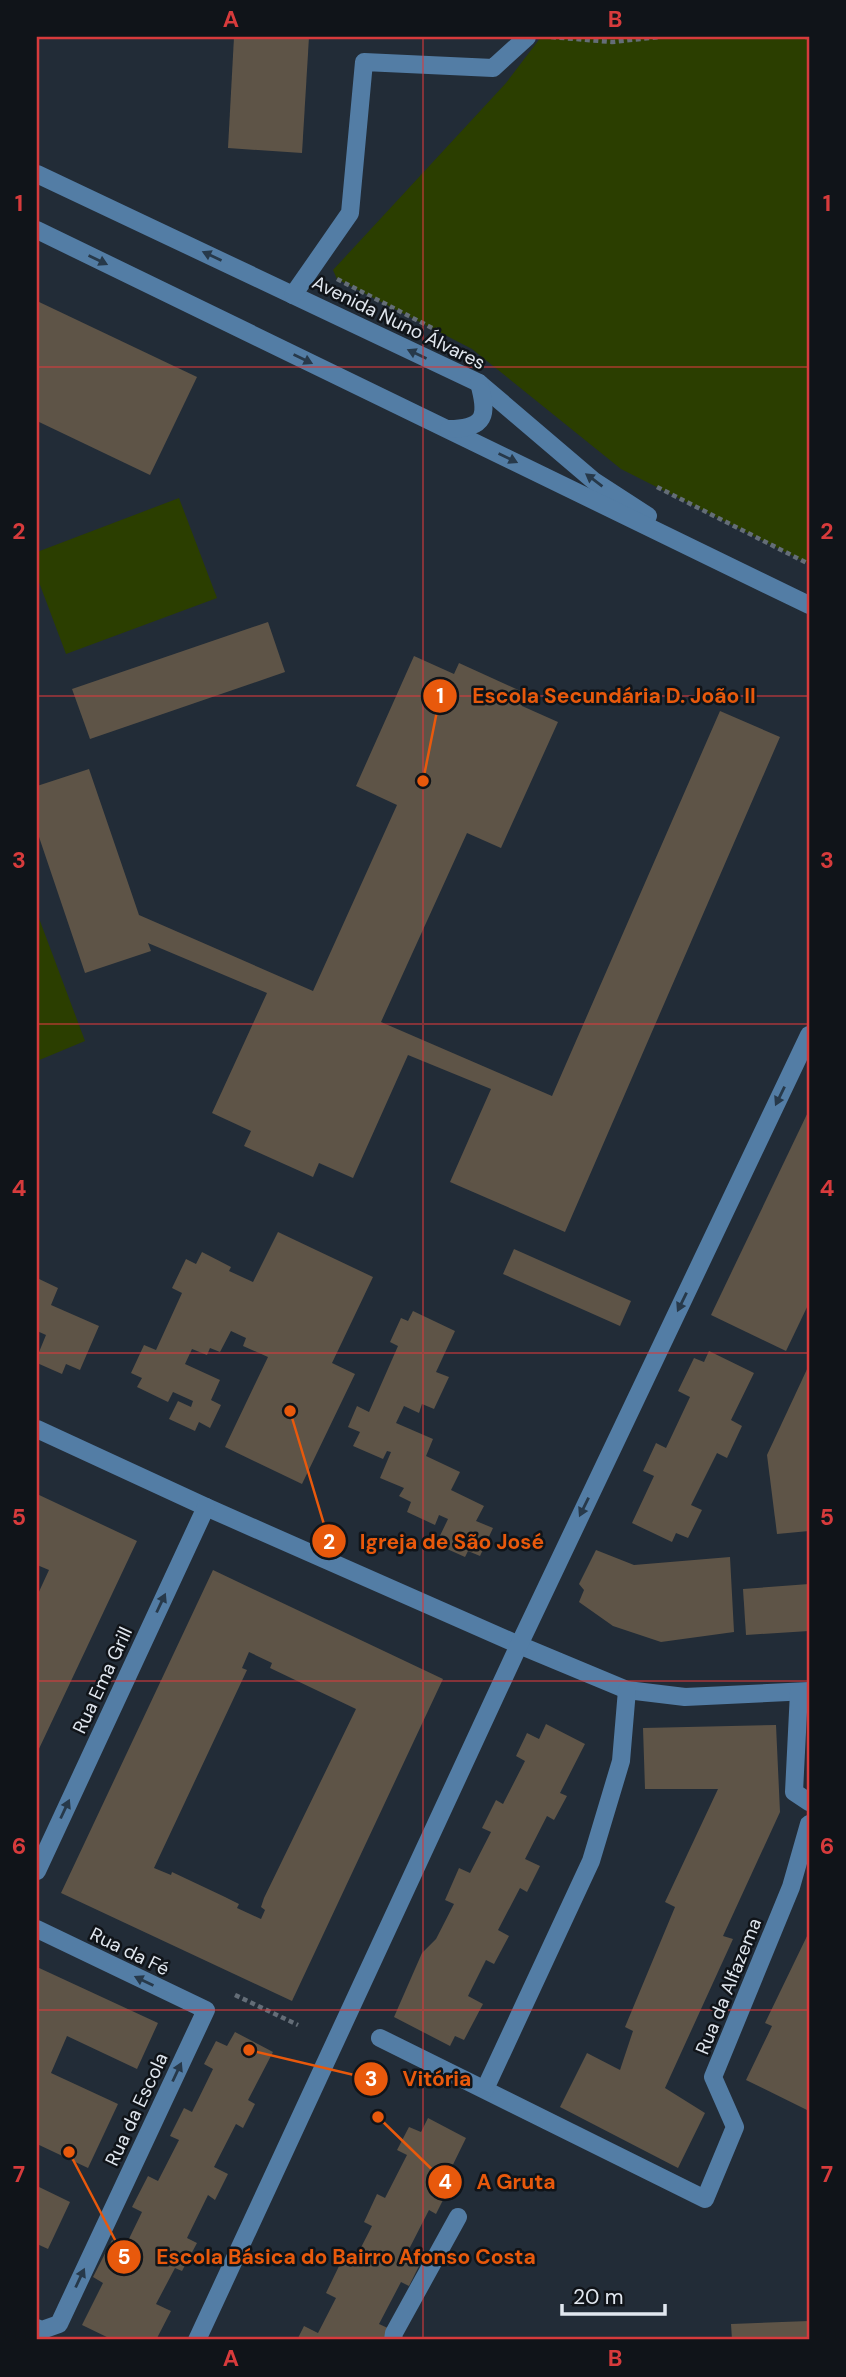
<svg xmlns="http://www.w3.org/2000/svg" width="846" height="2377" viewBox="0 0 846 2377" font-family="'DM Sans',sans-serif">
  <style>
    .green { fill: #2b3e00 }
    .building { fill: #5e5447; fill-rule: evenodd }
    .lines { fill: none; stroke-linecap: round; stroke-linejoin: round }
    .path { stroke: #646d77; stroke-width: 4.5; stroke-dasharray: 5 3.5; stroke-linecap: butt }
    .minor { stroke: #537da5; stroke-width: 18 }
    .oneway { fill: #27394a }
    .grid { fill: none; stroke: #d73b3c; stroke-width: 2; stroke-opacity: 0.55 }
    .labels { text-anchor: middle; stroke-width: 5; stroke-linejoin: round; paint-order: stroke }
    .street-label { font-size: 19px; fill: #e1e7ef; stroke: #101419 }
    .leader { fill: none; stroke: #e8590c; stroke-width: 2.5 }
    .callout-dot { fill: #e8590c; stroke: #101419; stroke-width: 2.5 }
    .mark-label { font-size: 21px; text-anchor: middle; font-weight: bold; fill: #fff }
    .callout-label { font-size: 21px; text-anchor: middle; font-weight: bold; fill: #e8590c; stroke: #101419; stroke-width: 5; stroke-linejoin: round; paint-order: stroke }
    .neatline { fill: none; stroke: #d73b3c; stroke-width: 2.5 }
    .grid-label { font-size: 23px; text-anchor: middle; font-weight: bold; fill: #d73b3c }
  </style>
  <rect width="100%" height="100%" fill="#222c37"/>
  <g class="green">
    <polygon points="541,37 809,37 809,564 621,469 472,349 337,279 333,270 506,83"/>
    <polygon points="179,498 217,598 66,654 37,577 37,552"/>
    <polygon points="37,913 85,1041 37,1061"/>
  </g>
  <g class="building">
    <polygon points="234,37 309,37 302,153 228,148"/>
    <polygon points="37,301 197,377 150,475 37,421"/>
    <polygon points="268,622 285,672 90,739 72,689"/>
    <polygon points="414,656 454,674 459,663 527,694 522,706 558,722 501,848 467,833 381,1022 552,1096 720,711 780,737 565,1232 450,1182 491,1089 408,1055 353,1178 319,1163 313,1177 244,1146 251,1131 212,1113 267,993 148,943 151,951 85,973 37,831 37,786 89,769 139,915 313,991 397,805 356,786"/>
    <polygon points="809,1110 809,1303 786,1351 711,1315"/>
    <polygon points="278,1232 373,1277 332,1363 355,1374 302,1484 225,1447 268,1357 243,1346 246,1338 231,1331 220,1352 210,1348 207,1355 192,1349 185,1364 220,1380 211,1400 221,1405 210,1428 199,1422 195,1431 169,1419 178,1401 191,1407 193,1401 173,1392 168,1402 137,1387 142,1378 131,1373 144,1345 156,1350 182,1293 172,1288 186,1259 196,1264 202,1252 231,1267 229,1271 253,1282"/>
    <polygon points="514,1249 631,1301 620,1326 503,1274"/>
    <polygon points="37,1278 58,1288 51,1305 99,1326 80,1370 66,1364 62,1374 37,1363 37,1357 46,1335 37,1331"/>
    <polygon points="413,1311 455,1331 436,1372 449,1377 434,1409 422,1404 419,1413 404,1406 396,1423 433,1439 426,1456 460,1472 451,1490 484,1506 476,1521 493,1528 480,1556 468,1551 465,1557 436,1544 448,1519 439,1515 435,1525 407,1512 411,1502 399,1496 404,1488 380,1478 391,1452 387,1451 383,1459 353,1446 360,1432 348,1427 357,1406 369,1412 398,1346 390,1342 401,1318 408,1321"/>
    <polygon points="709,1351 754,1373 731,1420 742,1426 727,1458 717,1453 691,1505 702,1510 688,1538 676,1533 672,1542 632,1523 654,1476 643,1471 656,1443 666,1448 690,1397 678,1391 694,1358 704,1362"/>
    <polygon points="809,1365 809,1531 777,1534 767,1455"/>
    <polygon points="37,1494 137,1541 37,1753 37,1596 49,1570 37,1565"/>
    <polygon points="596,1550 634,1565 730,1557 734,1632 661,1642 613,1626 579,1602 584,1590 579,1584"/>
    <path d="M213,1570L443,1679L292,2001L61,1893ZM249,1652L272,1663L270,1668L356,1709L264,1898L261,1907L265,1910L261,1919L237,1908L239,1904L225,1897L172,1872L171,1875L154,1868L247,1670L242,1668Z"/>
    <polygon points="809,1584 809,1631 746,1635 743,1589"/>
    <polygon points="546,1724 585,1744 560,1793 567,1796 554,1820 547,1816 525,1859 540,1866 527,1892 520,1888 498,1930 509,1936 494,1964 486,1960 468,1996 483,2004 464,2040 455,2036 450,2046 394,2017 422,1953 436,1939 454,1904 445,1900 459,1868 470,1873 491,1832 482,1828 496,1800 503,1804 525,1761 516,1756 527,1733 539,1739"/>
    <polygon points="776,1725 780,1812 723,1936 733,1939 665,2088 705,2113 678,2168 560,2107 587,2053 620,2070 633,2031 625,2027 675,1907 665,1902 718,1789 645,1789 643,1728"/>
    <polygon points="809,1932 809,2111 746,2080 772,2026 765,2023"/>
    <polygon points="37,1967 158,2023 137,2069 67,2036 51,2073 118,2104 88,2168 37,2144"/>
    <polygon points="235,2032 273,2052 248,2100 255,2104 243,2128 236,2124 214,2167 228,2174 215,2200 208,2195 187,2238 197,2243 182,2271 175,2268 156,2304 171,2311 156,2340 113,2340 82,2325 103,2283 93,2277 112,2240 125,2247 142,2212 132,2207 148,2176 158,2181 179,2140 170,2136 184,2108 192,2112 213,2069 204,2064 216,2041 227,2046"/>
    <polygon points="428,2118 466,2138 442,2187 448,2190 436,2214 429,2210 407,2253 422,2260 409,2286 401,2282 379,2324 390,2329 385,2340 297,2340 304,2326 318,2333 336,2298 326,2293 341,2262 351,2267 372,2226 364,2222 377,2194 385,2198 407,2155 397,2150 409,2127 421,2132"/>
    <polygon points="37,2186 70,2202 48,2249 37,2244"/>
    <polygon points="809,2321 809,2340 732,2340 731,2324"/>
  </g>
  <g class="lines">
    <g class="path">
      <polyline points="551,37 612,42 659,37"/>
      <polyline points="805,37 809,37"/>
      <polyline points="337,279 440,332"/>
      <polyline points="657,487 809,564"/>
      <polyline points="235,1995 298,2025"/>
      <polyline points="358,2083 369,2060"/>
    </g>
    <g class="minor">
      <polyline points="37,174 479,383 594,481 648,516"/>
      <polyline points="37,230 809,605"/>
      <polyline points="293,295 350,213 364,62 493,68 527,37"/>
      <path d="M449,429C486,428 488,416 479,383"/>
      <polyline points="37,1429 206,1507 519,1645 627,1690 685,1697 809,1691"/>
      <polyline points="799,1692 794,1792 809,1802"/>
      <polyline points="37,1871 206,1507"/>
      <polyline points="37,1929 206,2010 59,2324 42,2330 37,2328"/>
      <polyline points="380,2038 705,2199 735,2127 713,2077 791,1887 809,1824"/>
      <polyline points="485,2089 591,1861 621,1761 627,1690"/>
      <polyline points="197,2340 519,1645 809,1035"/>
      <polyline points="393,2340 394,2333 458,2217"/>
    </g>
  </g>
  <defs><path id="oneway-solid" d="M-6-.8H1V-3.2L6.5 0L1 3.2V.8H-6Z" transform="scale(1.75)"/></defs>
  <g class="oneway">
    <use href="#oneway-solid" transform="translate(212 256) rotate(-155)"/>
    <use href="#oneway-solid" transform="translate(98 260) rotate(26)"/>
    <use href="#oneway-solid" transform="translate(417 354) rotate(-155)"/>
    <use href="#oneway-solid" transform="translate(303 359) rotate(26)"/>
    <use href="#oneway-solid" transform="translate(508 458) rotate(26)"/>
    <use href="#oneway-solid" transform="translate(594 480) rotate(-143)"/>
    <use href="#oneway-solid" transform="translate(780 1096) rotate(116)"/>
    <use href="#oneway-solid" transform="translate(682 1302) rotate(116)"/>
    <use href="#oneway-solid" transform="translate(584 1507) rotate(116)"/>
    <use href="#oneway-solid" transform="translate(161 1603) rotate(-65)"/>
    <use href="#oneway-solid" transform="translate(65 1809) rotate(-65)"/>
    <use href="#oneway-solid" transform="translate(144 1981) rotate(-154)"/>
    <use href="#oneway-solid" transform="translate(177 2072) rotate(-65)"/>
    <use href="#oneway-solid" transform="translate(80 2278) rotate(-65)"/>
  </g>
  <path class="grid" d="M423,37V2340M37,367H809M37,696H809M37,1024H809M37,1353H809M37,1681H809M37,2010H809"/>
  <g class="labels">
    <g class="street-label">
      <text transform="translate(399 322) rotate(26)" y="7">Avenida Nuno Álvares</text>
      <text transform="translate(102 1680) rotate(-65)" y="7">Rua Ema Grill</text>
      <text transform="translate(130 1951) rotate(26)" y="7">Rua da Fé</text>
      <text transform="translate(728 1986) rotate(-68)" y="7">Rua da Alfazema</text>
      <text transform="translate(136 2109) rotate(-65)" y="7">Rua da Escola</text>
    </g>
  </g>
  <path class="leader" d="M423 781L440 696M290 1411L329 1541M249 2050L371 2079M378 2117L445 2182M69 2152L124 2257"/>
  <g class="callout-dot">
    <circle cx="423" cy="781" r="7"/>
    <circle cx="290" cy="1411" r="7"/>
    <circle cx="249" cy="2050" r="7"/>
    <circle cx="378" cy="2117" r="7"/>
    <circle cx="69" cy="2152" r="7"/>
    <circle cx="440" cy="696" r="18"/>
    <circle cx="329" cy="1541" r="18"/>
    <circle cx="371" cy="2079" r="18"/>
    <circle cx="445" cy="2182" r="18"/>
    <circle cx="124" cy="2257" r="18"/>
  </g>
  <g class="mark-label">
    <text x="440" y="703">1</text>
    <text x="329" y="1549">2</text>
    <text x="371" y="2086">3</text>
    <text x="445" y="2189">4</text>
    <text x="124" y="2264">5</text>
  </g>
  <g class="callout-label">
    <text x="614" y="703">Escola Secundária D. João II</text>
    <text x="452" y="1549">Igreja de São José</text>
    <text x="437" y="2086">Vitória</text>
    <text x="516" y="2189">A Gruta</text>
    <text x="346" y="2264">Escola Básica do Bairro Afonso Costa</text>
  </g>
  <rect width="846" height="2377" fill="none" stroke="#101419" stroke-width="77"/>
  <path d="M562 2304v10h103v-10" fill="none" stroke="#e1e7ef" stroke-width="3.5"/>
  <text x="573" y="2304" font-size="21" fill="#e1e7ef" stroke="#101419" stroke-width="5" paint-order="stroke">20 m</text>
  <rect x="38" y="38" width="770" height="2300" class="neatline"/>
  <g class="grid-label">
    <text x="231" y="27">A</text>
    <text x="615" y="27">B</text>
    <text x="19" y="211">1</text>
    <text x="827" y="211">1</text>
    <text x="19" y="539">2</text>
    <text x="827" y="539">2</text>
    <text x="19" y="868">3</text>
    <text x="827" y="868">3</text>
    <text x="19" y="1196">4</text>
    <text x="827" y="1196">4</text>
    <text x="19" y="1525">5</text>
    <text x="827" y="1525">5</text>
    <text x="19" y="1854">6</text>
    <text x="827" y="1854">6</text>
    <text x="19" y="2182">7</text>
    <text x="827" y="2182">7</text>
    <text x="231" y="2366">A</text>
    <text x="615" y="2366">B</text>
  </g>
</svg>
